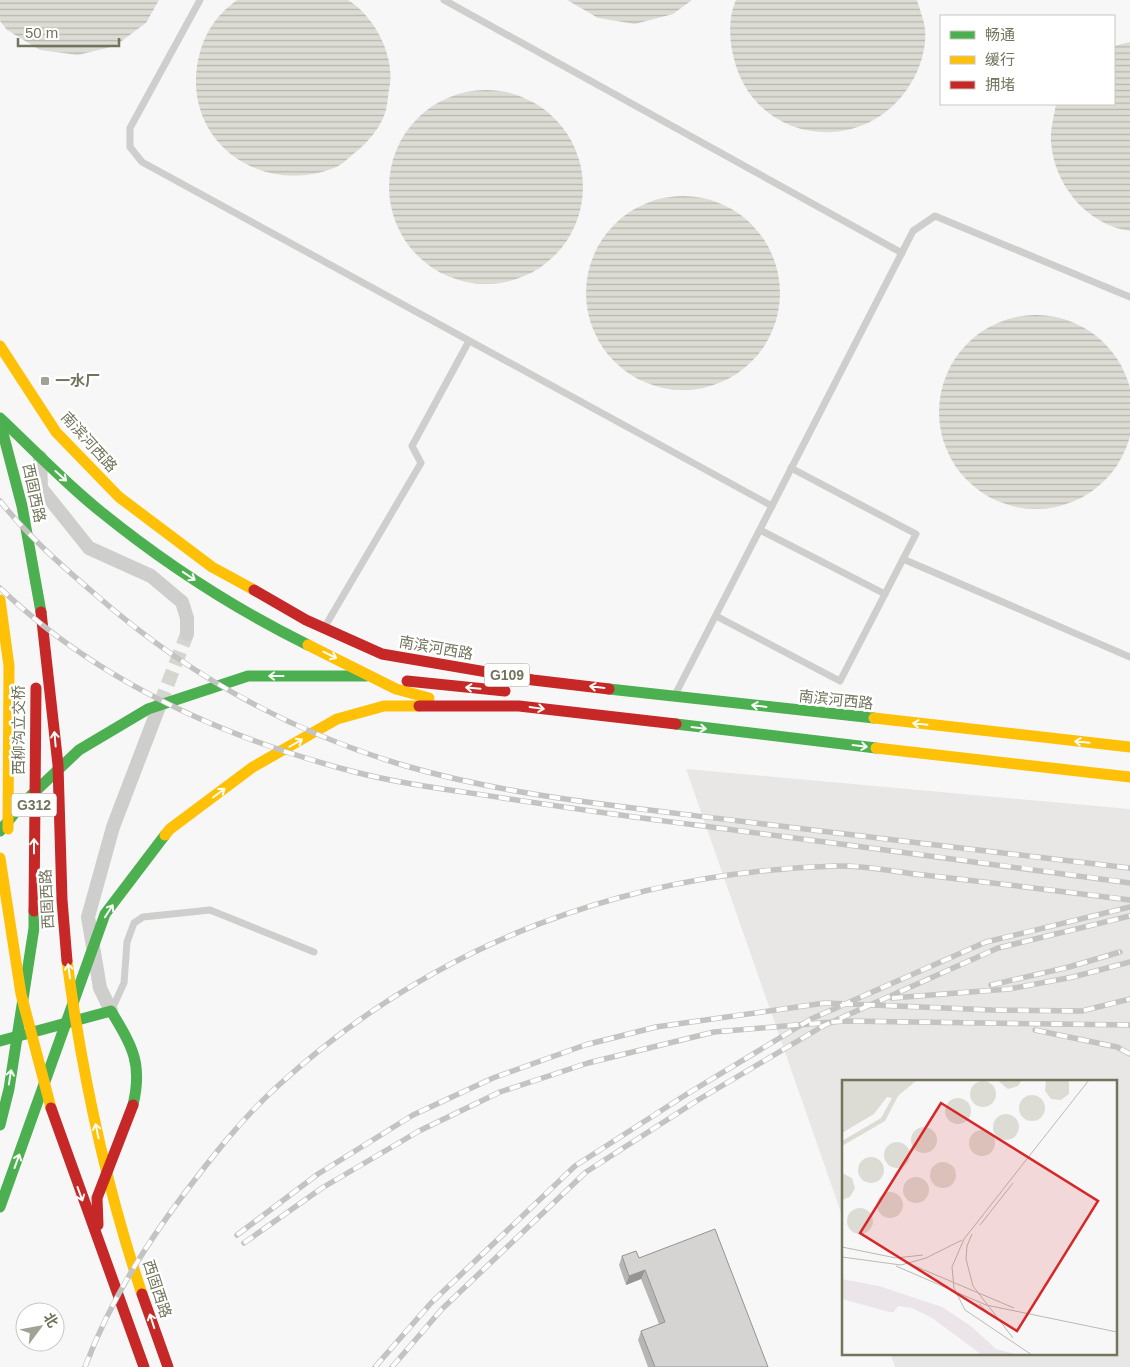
<svg xmlns="http://www.w3.org/2000/svg" width="1130" height="1367" viewBox="0 0 1130 1367" font-family="Helvetica,'Noto Sans SC',sans-serif">
  <style>
    .built { fill: #e8e7e6 }
    .water { fill: url(#water-rules) }
    .lines { fill: none; stroke-linecap: round; stroke-linejoin: round }
    .street-tunnel { stroke: #d6d6d1; stroke-width: 14; stroke-dasharray: 14 7; stroke-linecap: butt }
    .lane { stroke: #cececc; stroke-width: 7 }
    .street { stroke: #cececc; stroke-width: 14 }
    .fast { stroke: #4caf50; stroke-width: 11 }
    .slow { stroke: #ffc107; stroke-width: 11 }
    .jam { stroke: #c62828; stroke-width: 11 }
    .rail-casing { stroke: #c3c3c1; stroke-width: 5.5 }
    .rail { stroke: #fff; stroke-width: 4; stroke-dasharray: 11; stroke-linecap: butt }
    .wall { fill: #b7b6b5 }
    .shaded-wall { fill: #959494 }
    .building { fill: #d5d4d3; stroke: #959494 }
    .oneway { stroke: #f6fbf6 }
    .poi-dot { fill: #a1a293; stroke: #fff; stroke-width: 2 }
    .labels { text-anchor: middle; stroke-width: 5; stroke-linejoin: round; paint-order: stroke }
    .shield { fill: #fff; stroke: #9c9e8d; stroke-width: 1 }
    .shield-label { font-size: 14px; font-weight: bold; fill: #72745c }
    .poi-label { font-size: 15px; font-weight: bold; fill: #72745c; stroke: #fff; text-anchor: start }
    .street-label { font-size: 15px; fill: #72745c; stroke: #fff }
    .inset-road { fill: none; stroke: #babbb1; stroke-width: 1 }
    .view { fill: #d62828; fill-opacity: 0.15; stroke: #d62828; stroke-width: 2.5 }
    .inset-edge { fill: none; stroke: #72745c; stroke-width: 2.5 }
  </style>
  <defs>
    <pattern id="water-rules" width="6" height="5" patternUnits="userSpaceOnUse" patternTransform="scale(1.25)"><rect width="6" height="5" fill="#dddcd4"/><path d="M0 2.5h6" fill="none" stroke="#b8b7af"/></pattern>
  </defs>
  <rect width="100%" height="100%" fill="#f8f7f8"/>
  <polygon class="built" points="686,769 1130,809 1130,1367 895,1367 890,1353 1116,1353 1116,1081 844,1081 844,1221"/>
  <g class="water">
    <polygon points="0,0 159,0 146,23 115,46 78,55 40,50 7,30 0,21"/>
    <path d="M237,0H348C374,16 394,54 390,84C388,93 388,102 386,110C381,128 366,145 352,155C347,160 340,166 334,168C262,196 186,144 197,66C202,36 214,17 237,0Z"/>
    <polygon points="567,0 692,0 673,14 635,24 598,18"/>
    <path d="M736,0H917C920,10 924,20 925,29C927,47 920,69 911,83C867,158 755,145 734,59C729,41 728,18 736,0Z"/>
    <path d="M1130,42V231C1087,225 1054,185 1051,142C1050,130 1054,116 1056,104H1114V46Z"/>
    <circle cx="486" cy="187" r="97"/>
    <circle cx="683" cy="293" r="97"/>
    <circle cx="1036" cy="412" r="97"/>
  </g>
  <g class="lines">
    <polyline class="street-tunnel" points="160,704 187,634"/>
    <g class="lane">
      <polyline points="200,0 130,128 130,147 142,162 772,506"/>
      <polyline points="444,0 902,253"/>
      <polyline points="760,530 885,594"/>
      <polyline points="903,559 1130,657"/>
      <polyline points="716,616 840,681 916,534 791,468"/>
      <polyline points="327,623 421,463 412,446 469,341"/>
      <polyline points="677,691 913,231 935,216 1130,297"/>
      <polyline points="111,1011 124,983 127,942 134,923 143,917 210,910 314,952"/>
    </g>
    <g class="street">
      <polyline points="40,457 41,488 89,548 151,576 182,602 187,618 187,634"/>
      <polyline points="111,1011 100,988 88,917 113,827 160,704"/>
    </g>
    <g class="fast">
      <path d="M0,418C33,449 65,483 100,511C164,563 235,609 308,645"/>
      <polyline points="0,422 22,506 41,612"/>
      <polyline points="609,689 874,718"/>
      <polyline points="676,724 876,748"/>
      <polyline points="0,831 23,803 79,750 148,709 248,676 366,676"/>
      <path d="M0,1041L111,1011C132,1046 143,1063 133,1105"/>
      <polyline points="0,1125 9,1089 34,928 34,911"/>
      <polyline points="0,1207 105,914 165,835"/>
    </g>
    <g class="slow">
      <polyline points="0,346 56,432 119,497 212,567 254,590"/>
      <polyline points="0,600 9,666 8,829"/>
      <polyline points="308,645 396,689 429,698"/>
      <polyline points="874,718 1130,747"/>
      <polyline points="876,748 1130,777"/>
      <polyline points="165,835 170,829 253,767 337,719 384,706 419,706"/>
      <polyline points="0,858 21,994 51,1108"/>
      <path d="M67,961C82,1075 106,1186 142,1294"/>
    </g>
    <g class="jam">
      <polyline points="254,590 306,620 382,654 533,680 609,689"/>
      <polyline points="41,612 58,765 62,900 67,961"/>
      <polyline points="407,681 505,691"/>
      <polyline points="419,706 519,706 676,724"/>
      <polyline points="34,911 36,688"/>
      <polyline points="51,1108 144,1367"/>
      <polyline points="98,1225 97,1198 133,1105"/>
      <polyline points="142,1294 168,1367"/>
    </g>
    <defs>
      <g id="rail">
        <path d="M0,501C28,536 62,566 96,595C186,674 291,732 406,766C513,797 628,807 739,821C869,837 1000,853 1130,868"/>
        <path d="M0,588C97,681 222,737 351,771C400,784 453,790 503,798C570,808 637,818 704,826C846,845 988,863 1130,883"/>
        <polyline points="991,985 1069,967 1120,952"/>
        <polyline points="892,998 1009,989 1073,977 1130,962"/>
        <polyline points="1035,1030 1117,1047 1130,1054"/>
        <polyline points="237,1235 318,1174 413,1115 493,1078 585,1045 656,1027 825,1003 992,1010 1082,1011 1130,999"/>
        <polyline points="244,1243 322,1188 419,1131 500,1092 588,1063 714,1032 844,1021 1130,1025"/>
        <path d="M85,1367C108,1306 142,1250 181,1198C211,1158 243,1117 280,1084C435,943 627,872 836,866C865,865 895,872 924,875C993,883 1061,891 1130,900"/>
        <polyline points="375,1367 431,1303 575,1166 687,1094 811,1019 986,942 1130,907"/>
        <polyline points="392,1367 442,1309 586,1172 698,1100 823,1026 998,948 1130,916"/>
      </g>
    </defs>
    <use href="#rail" class="rail-casing"/>
    <use href="#rail" class="rail"/>
  </g>
  <polygon class="wall" points="622,1256 639,1258 768,1367 648,1367 638,1340 641,1331 659,1324 641,1279 626,1285 619,1265"/>
  <polygon class="shaded-wall" points="645,1270 641,1279 626,1285 629,1276"/>
  <polygon class="building" points="715,1229 768,1367 655,1367 641,1331 665,1322 645,1270 629,1276 622,1256 636,1251 639,1258"/>
  <defs><path id="oneway-shaft" d="M-6 0H5M1.5-3L5.5 0L1.5 3" fill="none" stroke-width="1.6" stroke-linecap="round" stroke-linejoin="round" transform="scale(1.25)"/></defs>
  <g class="oneway">
    <use href="#oneway-shaft" transform="translate(61 476) rotate(42)"/>
    <use href="#oneway-shaft" transform="translate(189 576) rotate(34)"/>
    <use href="#oneway-shaft" transform="translate(330 655) rotate(26)"/>
    <use href="#oneway-shaft" transform="translate(276 676) rotate(-180)"/>
    <use href="#oneway-shaft" transform="translate(597 687) rotate(-173)"/>
    <use href="#oneway-shaft" transform="translate(473 688) rotate(-175)"/>
    <use href="#oneway-shaft" transform="translate(759 706) rotate(-173)"/>
    <use href="#oneway-shaft" transform="translate(537 708) rotate(8)"/>
    <use href="#oneway-shaft" transform="translate(920 724) rotate(-174)"/>
    <use href="#oneway-shaft" transform="translate(699 728) rotate(7)"/>
    <use href="#oneway-shaft" transform="translate(55 739) rotate(-95)"/>
    <use href="#oneway-shaft" transform="translate(1082 742) rotate(-174)"/>
    <use href="#oneway-shaft" transform="translate(296 743) rotate(-30)"/>
    <use href="#oneway-shaft" transform="translate(860 746) rotate(7)"/>
    <use href="#oneway-shaft" transform="translate(219 793) rotate(-37)"/>
    <use href="#oneway-shaft" transform="translate(34 846) rotate(-90)"/>
    <use href="#oneway-shaft" transform="translate(109 911) rotate(-57)"/>
    <use href="#oneway-shaft" transform="translate(69 971) rotate(-98)"/>
    <use href="#oneway-shaft" transform="translate(10 1077) rotate(-81)"/>
    <use href="#oneway-shaft" transform="translate(97 1131) rotate(-102)"/>
    <use href="#oneway-shaft" transform="translate(17 1161) rotate(-70)"/>
    <use href="#oneway-shaft" transform="translate(80 1194) rotate(70)"/>
    <use href="#oneway-shaft" transform="translate(152 1321) rotate(-108)"/>
  </g>
  <rect class="poi-dot" x="40" y="376" width="10" height="10" rx="2.5"/>
  <g class="labels">
    <g class="shield">
      <rect x="484.5" y="663.5" width="45" height="23" rx="4"/>
      <rect x="11.5" y="793.5" width="45" height="23" rx="4"/>
    </g>
    <g class="shield-label">
      <text x="507" y="680">G109</text>
      <text x="34" y="810">G312</text>
    </g>
    <g class="poi-label">
      <text x="55" y="386">一水厂</text>
    </g>
    <g class="street-label">
      <text transform="translate(89 442) rotate(48)" y="5">南滨河西路</text>
      <text transform="translate(34 493) rotate(78)" y="5">西固西路</text>
      <text transform="translate(436 648) rotate(10)" y="5">南滨河西路</text>
      <text transform="translate(836 700) rotate(6)" y="5">南滨河西路</text>
      <text transform="translate(19 730) rotate(-90)" y="5">西柳沟立交桥</text>
      <text transform="translate(47 899) rotate(-93)" y="5">西固西路</text>
      <text transform="translate(157 1289) rotate(72)" y="5">西固西路</text>
    </g>
  </g>
  <g transform="translate(842 1080)">
    <rect width="275" height="275" fill="#f8f7f8"/>
    <path d="M0,199L37,206L100,227L129,246L154,269L177,275H140L90,238L70,228L56,226L52,232H47L0,219Z" fill="#ebe5ea"/>
    <path d="M0,0H75L56,16L43,41L0,66V61L39,38L50,18L45,17L32,34L0,53ZM155,0H180L176,6L166,9ZM204,0H227V14L219,20L209,19L203,11ZM128 14a13 13 0 1 1 26 0a13 13 0 1 1-26 0ZM177 28a13 13 0 1 1 26 0a13 13 0 1 1-26 0ZM103 31a13 13 0 1 1 26 0a13 13 0 1 1-26 0ZM151 47a13 13 0 1 1 26 0a13 13 0 1 1-26 0ZM69 60a13 13 0 1 1 26 0a13 13 0 1 1-26 0ZM127 63a13 13 0 1 1 26 0a13 13 0 1 1-26 0ZM42 75a13 13 0 1 1 26 0a13 13 0 1 1-26 0ZM16 90a13 13 0 1 1 26 0a13 13 0 1 1-26 0ZM88 95a13 13 0 1 1 26 0a13 13 0 1 1-26 0ZM0,93L10,98L13,108L8,117L0,120ZM61 110a13 13 0 1 1 26 0a13 13 0 1 1-26 0ZM35 125a13 13 0 1 1 26 0a13 13 0 1 1-26 0ZM5 141a13 13 0 1 1 26 0a13 13 0 1 1-26 0Z" fill="#dddcd4"/>
    <path class="inset-road" d="M138,145L171,103M130,154L125,166L124,179L131,206L171,258M0,167L54,178L81,175M0,177L59,185L84,178L120,160M68,184L172,228M54,186L144,225L275,252M137,224L152,238M190,275L123,230L112,208L110,187L122,159L247,0"/>
    <path class="view" d="M99,23L256,121L175,251L18,153Z"/>
    <rect width="275" height="275" class="inset-edge"/>
  </g>
  <rect x="940" y="15" width="175" height="90" fill="#ffffff" stroke="#c7c7be"/>
  <rect x="950" y="31" width="25" height="8" fill="#4caf50" stroke="#c7c7be"/>
  <text x="985" y="40" font-size="15" fill="#72745c">畅通</text>
  <rect x="950" y="56" width="25" height="8" fill="#ffc107" stroke="#c7c7be"/>
  <text x="985" y="65" font-size="15" fill="#72745c">缓行</text>
  <rect x="950" y="81" width="25" height="8" fill="#c62828" stroke="#c7c7be"/>
  <text x="985" y="90" font-size="15" fill="#72745c">拥堵</text>
  <g transform="translate(40 1327) rotate(58)"><circle r="24" fill="#ffffff" stroke="#c7c7be"/>
  <path d="M0-4L9 19L0 12L-9 19Z" fill="#a1a293"/>
  <text y="-8" font-size="14" font-weight="bold" text-anchor="middle" fill="#72745c">北</text>
  </g>
  <path d="M18 38v8h101v-8" fill="none" stroke="#72745c" stroke-width="2.5"/>
  <text x="25" y="38" font-size="15" fill="#72745c" stroke="#ffffff" stroke-width="4" paint-order="stroke">50 m</text>
</svg>
